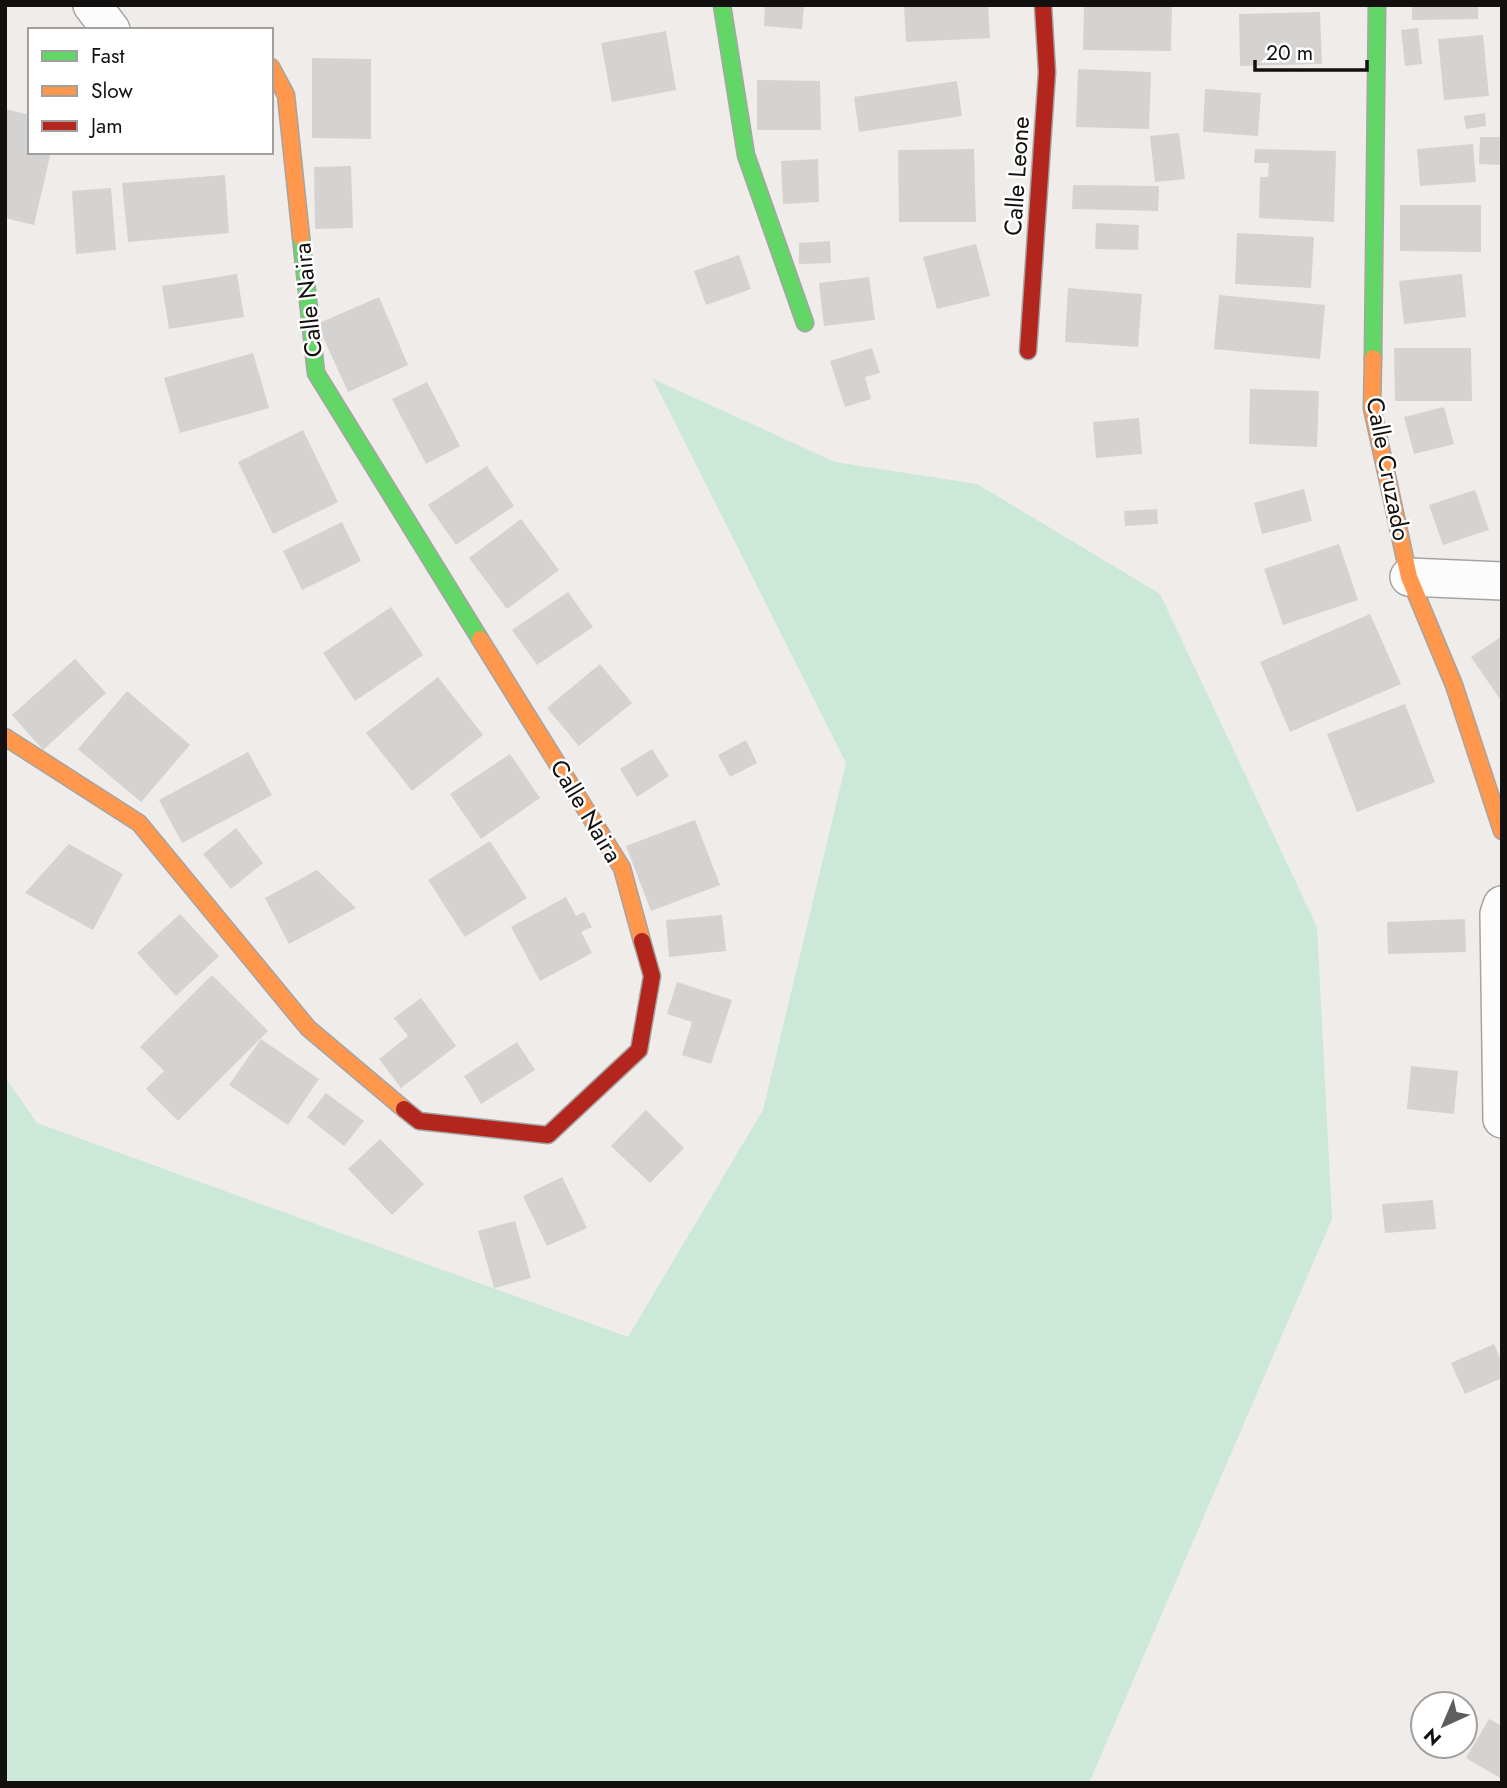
<svg xmlns="http://www.w3.org/2000/svg" width="1507" height="1788" viewBox="0 0 1507 1788" font-family="Jost,sans-serif">
  <style>
    .green { fill: #cce8d8 }
    .building { fill: #d5d3d1 }
    .lines { fill: none; stroke-linecap: round; stroke-linejoin: round }
    .street-casing { stroke: #a6a4a2; stroke-width: 40 }
    .fast-casing { stroke: #a6a4a2; stroke-width: 19 }
    .slow-casing { stroke: #a6a4a2; stroke-width: 19 }
    .jam-casing { stroke: #a6a4a2; stroke-width: 19 }
    .street { stroke: #fdfcfc; stroke-width: 37 }
    .fast { stroke: #63d668; stroke-width: 16 }
    .slow { stroke: #ff974d; stroke-width: 16 }
    .jam { stroke: #b3261e; stroke-width: 16 }
    .labels { text-anchor: middle; stroke-width: 5; stroke-linejoin: round; paint-order: stroke }
    .street-label { font-size: 24px; fill: #131110; stroke: #fff }
  </style>
  <rect width="100%" height="100%" fill="#efecea"/>
  <polygon class="green" points="653,379 835,462 977,484 1160,594 1317,927 1332,1219 1089,1783 5,1783 5,1077 37,1123 628,1337 763,1110 846,763"/>
  <g class="building">
    <polygon points="765,5 804,5 802,29 764,26"/>
    <polygon points="904,5 988,5 990,38 906,42"/>
    <polygon points="1084,5 1172,5 1171,51 1083,50"/>
    <polygon points="1412,5 1478,5 1478,19 1412,20"/>
    <polygon points="1320,12 1322,64 1240,66 1239,14"/>
    <polygon points="1418,28 1422,64 1405,66 1401,30"/>
    <polygon points="666,31 676,90 612,102 601,43"/>
    <polygon points="1483,35 1489,96 1444,100 1438,39"/>
    <polygon points="312,58 371,59 371,139 312,138"/>
    <polygon points="1078,69 1151,72 1149,129 1076,127"/>
    <polygon points="757,80 820,81 821,130 757,130"/>
    <polygon points="957,81 962,116 859,132 854,97"/>
    <polygon points="1205,89 1261,93 1258,136 1203,132"/>
    <polygon points="5,109 30,115 30,152 51,152 34,225 5,218"/>
    <polygon points="1485,113 1486,126 1466,129 1464,116"/>
    <polygon points="1179,133 1185,179 1155,182 1150,136"/>
    <polygon points="1480,137 1502,137 1502,165 1479,164"/>
    <polygon points="1473,144 1476,182 1420,186 1417,149"/>
    <polygon points="974,149 976,222 899,222 898,150"/>
    <polygon points="1255,149 1336,151 1334,222 1259,218 1260,177 1268,177 1269,163 1254,163"/>
    <polygon points="818,159 819,202 783,204 781,161"/>
    <polygon points="351,166 353,228 315,229 314,167"/>
    <polygon points="225,175 229,233 128,242 122,183"/>
    <polygon points="1073,185 1159,186 1158,211 1072,209"/>
    <polygon points="111,188 116,250 76,254 72,191"/>
    <polygon points="1400,205 1481,205 1481,252 1400,251"/>
    <polygon points="1096,223 1139,225 1138,250 1095,249"/>
    <polygon points="1237,233 1314,237 1311,288 1235,284"/>
    <polygon points="830,241 831,263 799,264 799,243"/>
    <polygon points="976,244 990,296 937,309 923,257"/>
    <polygon points="739,255 751,289 706,305 694,271"/>
    <polygon points="237,274 244,317 169,329 162,286"/>
    <polygon points="1462,274 1466,317 1404,324 1399,281"/>
    <polygon points="869,277 875,320 824,326 819,283"/>
    <polygon points="1068,288 1142,294 1138,347 1065,342"/>
    <polygon points="1219,295 1325,305 1320,359 1214,349"/>
    <polygon points="379,297 408,365 348,392 317,324"/>
    <polygon points="872,348 880,373 865,377 871,399 845,407 830,361"/>
    <polygon points="1394,348 1471,348 1472,401 1395,401"/>
    <polygon points="253,353 269,408 180,433 164,378"/>
    <polygon points="427,382 460,446 426,464 392,399"/>
    <polygon points="1250,389 1319,391 1317,447 1249,444"/>
    <polygon points="1444,407 1454,444 1414,454 1404,417"/>
    <polygon points="1139,418 1142,454 1096,458 1093,422"/>
    <polygon points="303,430 338,502 273,534 238,462"/>
    <polygon points="487,466 514,506 456,545 428,505"/>
    <polygon points="1304,489 1312,521 1262,534 1254,503"/>
    <polygon points="1475,490 1489,530 1443,545 1429,505"/>
    <polygon points="1157,509 1158,524 1125,526 1124,511"/>
    <polygon points="521,519 559,570 507,609 469,558"/>
    <polygon points="342,522 361,561 302,590 283,551"/>
    <polygon points="1339,544 1358,600 1283,625 1264,569"/>
    <polygon points="568,592 593,627 537,665 512,630"/>
    <polygon points="391,607 423,655 355,701 323,653"/>
    <polygon points="1370,614 1401,684 1290,732 1260,662"/>
    <polygon points="1502,636 1502,702 1471,657"/>
    <polygon points="75,659 106,693 43,750 12,715"/>
    <polygon points="600,664 632,703 579,746 547,708"/>
    <polygon points="438,677 483,735 412,791 366,733"/>
    <polygon points="127,691 190,745 141,802 78,749"/>
    <polygon points="1405,704 1435,782 1357,812 1327,734"/>
    <polygon points="746,740 757,763 730,777 718,755"/>
    <polygon points="652,749 669,776 637,797 620,769"/>
    <polygon points="248,752 272,795 182,843 159,800"/>
    <polygon points="510,754 540,798 481,839 450,794"/>
    <polygon points="695,820 720,885 651,911 626,846"/>
    <polygon points="236,828 263,863 231,889 203,854"/>
    <polygon points="490,841 527,898 465,937 428,880"/>
    <polygon points="69,844 123,874 93,930 25,893"/>
    <polygon points="317,870 356,908 289,944 265,898"/>
    <polygon points="566,897 576,916 584,912 592,927 581,932 592,953 540,981 511,927"/>
    <polygon points="180,914 219,956 176,996 137,953"/>
    <polygon points="722,915 726,951 669,957 666,920"/>
    <polygon points="1465,919 1466,952 1388,954 1387,922"/>
    <polygon points="212,975 268,1031 178,1121 146,1089 164,1071 140,1047"/>
    <polygon points="677,982 732,1000 711,1064 682,1055 692,1022 667,1014"/>
    <polygon points="421,998 456,1046 401,1088 379,1059 408,1036 394,1018"/>
    <polygon points="261,1039 319,1079 288,1125 229,1085"/>
    <polygon points="517,1042 535,1070 481,1104 464,1076"/>
    <polygon points="1411,1066 1458,1071 1454,1114 1407,1109"/>
    <polygon points="326,1093 364,1121 344,1146 307,1117"/>
    <polygon points="646,1110 684,1148 650,1183 611,1146"/>
    <polygon points="380,1139 424,1184 392,1215 348,1169"/>
    <polygon points="562,1177 587,1228 547,1246 523,1196"/>
    <polygon points="1433,1200 1436,1229 1385,1233 1382,1204"/>
    <polygon points="515,1221 531,1278 494,1288 478,1231"/>
    <polygon points="1494,1344 1502,1363 1502,1378 1465,1394 1451,1363"/>
    <polygon points="1489,1719 1502,1726 1502,1779 1466,1758"/>
  </g>
  <g class="lines">
    <defs>
      <g id="street">
        <polyline points="92,5 111,30"/>
        <polyline points="1409,577 1502,581"/>
        <polyline points="1502,905 1499,914 1502,1119"/>
      </g>
      <g id="fast">
        <polyline points="722,5 746,155 805,323"/>
        <polyline points="301,237 316,373 480,639"/>
        <polyline points="1373,358 1377,5"/>
      </g>
      <g id="slow">
        <polyline points="271,67 286,95 301,237"/>
        <polyline points="1373,358 1372,408 1409,577 1454,685 1502,831"/>
        <polyline points="480,639 622,868 642,941"/>
        <polyline points="5,737 139,823 308,1028 404,1109"/>
      </g>
      <g id="jam">
        <polyline points="1028,351 1047,72 1043,5"/>
        <polyline points="404,1109 419,1121 548,1135 639,1050 652,976 642,941"/>
      </g>
    </defs>
    <use href="#street" class="street-casing"/>
    <use href="#fast" class="fast-casing"/>
    <use href="#slow" class="slow-casing"/>
    <use href="#jam" class="jam-casing"/>
    <use href="#street" class="street"/>
    <use href="#fast" class="fast"/>
    <use href="#slow" class="slow"/>
    <use href="#jam" class="jam"/>
  </g>
  <g class="labels">
    <g class="street-label">
      <text transform="translate(1017 176) rotate(-86)" y="8">Calle Leone</text>
      <text transform="translate(308 300) rotate(-96)" y="8">Calle Naira</text>
      <text transform="translate(1388 469) rotate(79)" y="8">Calle Cruzado</text>
      <text transform="translate(586 811) rotate(59)" y="8">Calle Naira</text>
    </g>
  </g>
  <rect width="1507" height="1788" fill="none" stroke="#131110" stroke-width="14"/>
  <rect x="28" y="28" width="245" height="126" fill="#ffffff" stroke="#a1a09f" stroke-width="2"/>
  <rect x="42" y="51" width="35" height="10" fill="#63d668" stroke="#a1a09f" stroke-width="2"/>
  <text x="91" y="63" font-size="21" fill="#131110">Fast</text>
  <rect x="42" y="86" width="35" height="10" fill="#ff974d" stroke="#a1a09f" stroke-width="2"/>
  <text x="91" y="98" font-size="21" fill="#131110">Slow</text>
  <rect x="42" y="121" width="35" height="10" fill="#b3261e" stroke="#a1a09f" stroke-width="2"/>
  <text x="91" y="133" font-size="21" fill="#131110">Jam</text>
  <g transform="translate(1444 1725) rotate(224)"><circle r="33" fill="#ffffff" stroke="#a1a09f" stroke-width="2"/>
  <path d="M0-5L12 26L0 18L-12 26Z" fill="#605e5c"/>
  <text y="-10" font-size="19" font-weight="bold" text-anchor="middle" fill="#131110">N</text>
  </g>
  <path d="M1255 60v10h112v-10" fill="none" stroke="#131110" stroke-width="3.5"/>
  <text x="1266" y="60" font-size="21" fill="#131110" stroke="#ffffff" stroke-width="5" paint-order="stroke">20 m</text>
</svg>
